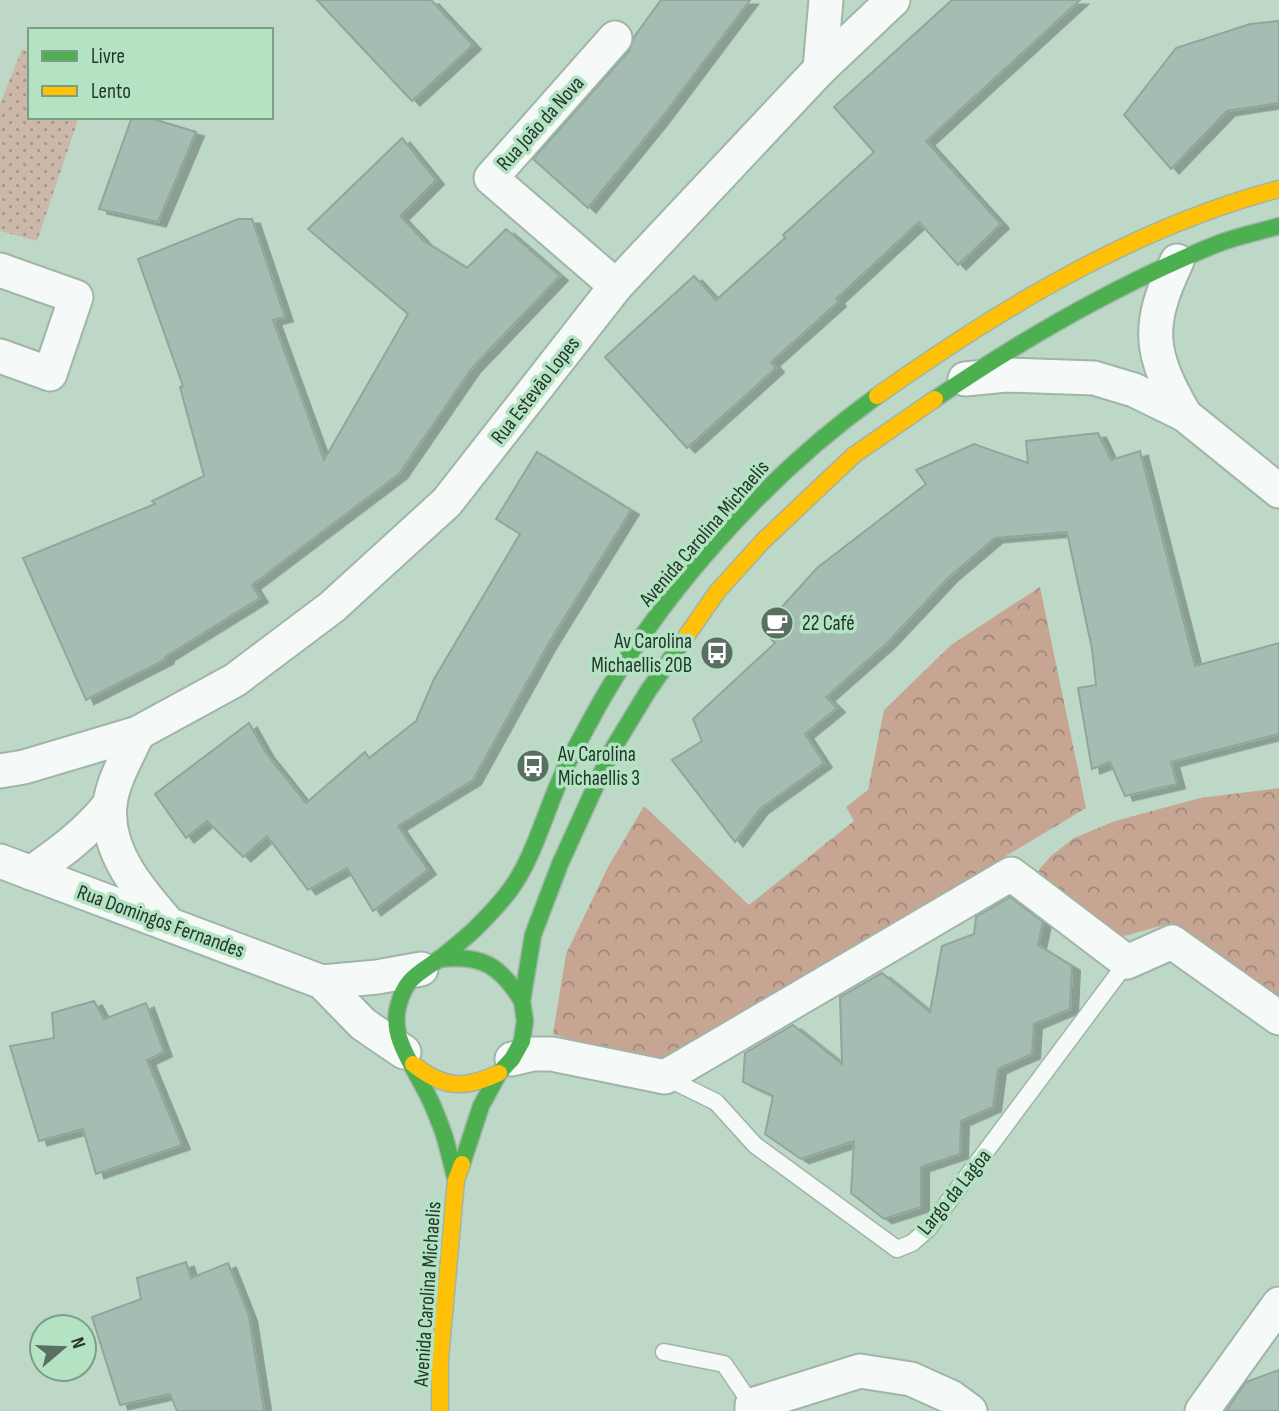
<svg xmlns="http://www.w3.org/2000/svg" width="1279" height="1411" viewBox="0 0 1279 1411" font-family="'Sofia Sans Condensed',sans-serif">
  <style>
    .grass { fill: url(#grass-dots) }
    .forest { fill: url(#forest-crowns) }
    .building { fill: #a5bcb2; stroke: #90a69c; stroke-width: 2; filter: url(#shadow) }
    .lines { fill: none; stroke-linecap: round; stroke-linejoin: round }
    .lane-casing { stroke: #a0b5a7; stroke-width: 19 }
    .street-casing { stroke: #a0b5a7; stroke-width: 37 }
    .fast-casing { stroke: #a0b5a7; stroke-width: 19 }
    .slow-casing { stroke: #a0b5a7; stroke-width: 19 }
    .path { stroke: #c8d0ca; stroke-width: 4.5; stroke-dasharray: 3.5 5; stroke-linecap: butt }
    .lane { stroke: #f5f9f7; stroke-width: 16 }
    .street { stroke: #f5f9f7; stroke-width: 33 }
    .fast { stroke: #4caf50; stroke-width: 16 }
    .slow { stroke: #ffc107; stroke-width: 16 }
    .labels { text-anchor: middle; stroke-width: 7; stroke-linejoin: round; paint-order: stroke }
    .street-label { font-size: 21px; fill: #24372a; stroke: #b4e3c3 }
    .poi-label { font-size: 21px; fill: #24372a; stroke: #b4e3c3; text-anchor: start }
  </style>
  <defs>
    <pattern id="grass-dots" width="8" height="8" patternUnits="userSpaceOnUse" patternTransform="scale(1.75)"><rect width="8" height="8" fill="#ccb8a9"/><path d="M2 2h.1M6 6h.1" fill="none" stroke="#a5968a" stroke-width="1.8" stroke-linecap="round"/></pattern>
    <pattern id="forest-crowns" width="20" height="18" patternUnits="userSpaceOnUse" patternTransform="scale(1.75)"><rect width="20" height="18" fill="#c7a593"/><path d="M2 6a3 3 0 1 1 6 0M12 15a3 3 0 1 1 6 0" fill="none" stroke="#a18778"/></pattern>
    <filter id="shadow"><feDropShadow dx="8" dy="4.5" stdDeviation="0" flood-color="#0004"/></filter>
  </defs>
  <rect width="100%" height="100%" fill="#bed8c7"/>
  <polygon class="grass" points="22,49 30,52 30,117 79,117 37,241 0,231 0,104"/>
  <g class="forest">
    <polygon points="1040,587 1086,808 657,1065 553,1034 566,954 608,867 644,806 749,905 854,821 846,807 868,790 884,710 951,645"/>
    <polygon points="1279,788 1279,998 1171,923 1121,937 1038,871 1051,856 1074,838 1115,821 1200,798"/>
  </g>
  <g class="building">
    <polygon points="317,0 431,0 473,45 412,101"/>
    <polygon points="661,0 750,0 659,121 588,208 533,159 629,51 634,37"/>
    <polygon points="952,0 1080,0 926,141 1001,224 958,265 919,222 836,299 838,302 771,362 776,368 687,448 605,357 694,276 716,300 785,238 783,235 874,152 834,107"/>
    <polygon points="1279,21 1279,103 1227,111 1171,169 1124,115 1176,48 1250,24"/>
    <polygon points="132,117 147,117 196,132 158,222 99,209"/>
    <polygon points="402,138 436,180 400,216 424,241 467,268 506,229 560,276 472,368 399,474 252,585 260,598 165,657 166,659 86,700 23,558 155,504 152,501 204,476 180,387 183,386 138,259 238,219 252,219 285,317 273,320 324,460 408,314 308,229"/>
    <polygon points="1098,433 1111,460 1140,451 1195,666 1279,643 1279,734 1171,762 1177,784 1125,796 1110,762 1092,769 1078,688 1096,685 1092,649 1067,532 995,538 949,577 887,643 826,697 837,708 805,734 824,763 760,809 735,842 672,760 702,741 693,719 775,643 762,629 817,568 926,484 916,470 974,444 1028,463 1026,441"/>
    <polygon points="537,452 631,510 547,646 473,780 398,826 428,870 373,911 347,868 308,890 267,836 243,857 207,821 186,838 155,794 249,723 266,753 306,803 365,752 369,758 416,721 434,679 520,534 496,519"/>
    <polygon points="1010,897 1043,922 1038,945 1072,966 1070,1009 1034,1024 1032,1054 998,1069 993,1107 961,1121 960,1154 921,1167 921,1207 884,1219 851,1193 854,1141 801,1159 765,1134 773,1096 743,1082 745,1053 793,1025 842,1064 840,997 882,973 930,1012 942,946 974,934 976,917"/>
    <polygon points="94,1001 104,1019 146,1003 164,1052 147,1060 182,1145 96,1174 83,1129 39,1141 10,1046 54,1038 52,1013"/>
    <polygon points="186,1262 191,1278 228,1263 249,1316 264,1411 177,1411 170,1394 120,1405 92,1317 141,1299 137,1278"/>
    <polygon points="1279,1370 1279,1411 1226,1411 1246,1382"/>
  </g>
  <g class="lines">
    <defs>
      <g id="lane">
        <polyline points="665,1077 716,1102 755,1145 897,1249 912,1243 928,1229 1127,962"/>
        <polyline points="664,1352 724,1364 752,1405"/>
      </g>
      <g id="street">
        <polyline points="615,38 491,178 616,286"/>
        <polyline points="820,69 826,0"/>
        <path d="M1177,261C1146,326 1149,353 1185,415"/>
        <polyline points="0,270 76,297 50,374 0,356"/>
        <polyline points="965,379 1006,375 1094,378 1134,390 1185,415 1279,491"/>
        <path d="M138,733C128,755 113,780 110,804C105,851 139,890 167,922"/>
        <polyline points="0,771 24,767 138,733 235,680 332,607 447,502 616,286 820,69 893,0"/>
        <polyline points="0,861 322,982 363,1024 404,1052"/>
        <path d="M31,873C61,852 87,833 110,804"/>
        <polyline points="322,982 377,977 421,969"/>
        <polyline points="512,1059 533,1054 552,1054 665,1077 1011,874 1127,962 1172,942 1279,1018"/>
        <polyline points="752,1411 752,1405 860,1371 911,1379 951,1397 970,1411"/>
        <polyline points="1202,1411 1279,1304"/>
      </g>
      <g id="fast">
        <path d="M935,399C1023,339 1118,284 1217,244C1237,236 1259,232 1279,226"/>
        <path d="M439,959C481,954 500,965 522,1001"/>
        <polyline points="462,1164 481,1106 499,1073 512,1059 522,1041 525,1021 522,1001 533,935 560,864 611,752 648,691 683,641"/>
        <path d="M456,1180C451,1163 448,1145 442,1129C437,1116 432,1102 425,1090C413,1065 390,1037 398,1007C405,977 420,973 442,957C453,948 464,939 474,930C486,918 500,904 510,890C533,859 544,816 560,780C568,760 579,742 589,723C655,599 763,478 877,396"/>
      </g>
      <g id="slow">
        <path d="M877,396C998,310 1134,227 1279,189"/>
        <polyline points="683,641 717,592 763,541 854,455 935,399"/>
        <path d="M413,1064C443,1088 464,1090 499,1073"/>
        <polyline points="440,1411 440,1359 456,1180 462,1164"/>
      </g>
    </defs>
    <use href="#lane" class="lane-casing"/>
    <use href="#street" class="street-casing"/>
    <use href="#fast" class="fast-casing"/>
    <use href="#slow" class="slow-casing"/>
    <g class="path">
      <polyline points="144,30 155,0"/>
      <polyline points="62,254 112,117"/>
    </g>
    <use href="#lane" class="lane"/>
    <use href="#street" class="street"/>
    <use href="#fast" class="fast"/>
    <use href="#slow" class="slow"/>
  </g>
  <defs>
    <symbol id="cafe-disc" viewBox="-11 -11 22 22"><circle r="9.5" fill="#5a6f61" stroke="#b4e3c3"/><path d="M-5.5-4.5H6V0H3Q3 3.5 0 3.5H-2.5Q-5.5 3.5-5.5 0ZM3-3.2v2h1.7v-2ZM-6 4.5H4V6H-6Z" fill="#fff"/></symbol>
    <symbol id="bus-disc" viewBox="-11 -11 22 22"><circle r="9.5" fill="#5a6f61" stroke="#b4e3c3"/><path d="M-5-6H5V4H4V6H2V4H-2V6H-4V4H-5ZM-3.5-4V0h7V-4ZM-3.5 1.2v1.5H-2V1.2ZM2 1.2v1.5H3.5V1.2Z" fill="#fff"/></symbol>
  </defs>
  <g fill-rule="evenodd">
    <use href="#cafe-disc" x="758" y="604" width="38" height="38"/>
    <use href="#bus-disc" x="698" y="634" width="38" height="38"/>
    <use href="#bus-disc" x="514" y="747" width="38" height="38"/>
  </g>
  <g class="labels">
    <g class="street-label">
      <text transform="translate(540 123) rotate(-48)" y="7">Rua João da Nova</text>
      <text transform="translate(535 390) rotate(-52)" y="7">Rua Estevão Lopes</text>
      <text transform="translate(704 533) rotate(-49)" y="7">Avenida Carolina Michaelis</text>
      <text transform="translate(161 921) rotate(20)" y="7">Rua Domingos Fernandes</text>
      <text transform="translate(954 1192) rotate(-51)" y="7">Largo da Lagoa</text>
      <text transform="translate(427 1294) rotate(-86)" y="7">Avenida Carolina Michaelis</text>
    </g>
    <g class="poi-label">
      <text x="802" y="630">22 Café</text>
      <text x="692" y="648" text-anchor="end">Av Carolina<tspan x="692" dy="24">Michaellis 20B</tspan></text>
      <text x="558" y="761">Av Carolina<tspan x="558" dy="24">Michaellis 3</tspan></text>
    </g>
  </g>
  <rect x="28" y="28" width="245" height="91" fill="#b4e3c3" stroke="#7a9e86" stroke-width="2"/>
  <rect x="42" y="51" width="35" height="10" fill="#4caf50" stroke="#7a9e86" stroke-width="2"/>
  <text x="91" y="63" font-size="21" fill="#24372a">Livre</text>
  <rect x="42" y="86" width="35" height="10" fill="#ffc107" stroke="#7a9e86" stroke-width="2"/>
  <text x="91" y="98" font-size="21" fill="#24372a">Lento</text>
  <g transform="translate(63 1348) rotate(71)"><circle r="33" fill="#b4e3c3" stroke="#7a9e86" stroke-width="2"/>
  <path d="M0-5L12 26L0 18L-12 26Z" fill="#5a6f61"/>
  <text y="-10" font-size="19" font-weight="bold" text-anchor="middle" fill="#24372a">N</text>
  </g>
</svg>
